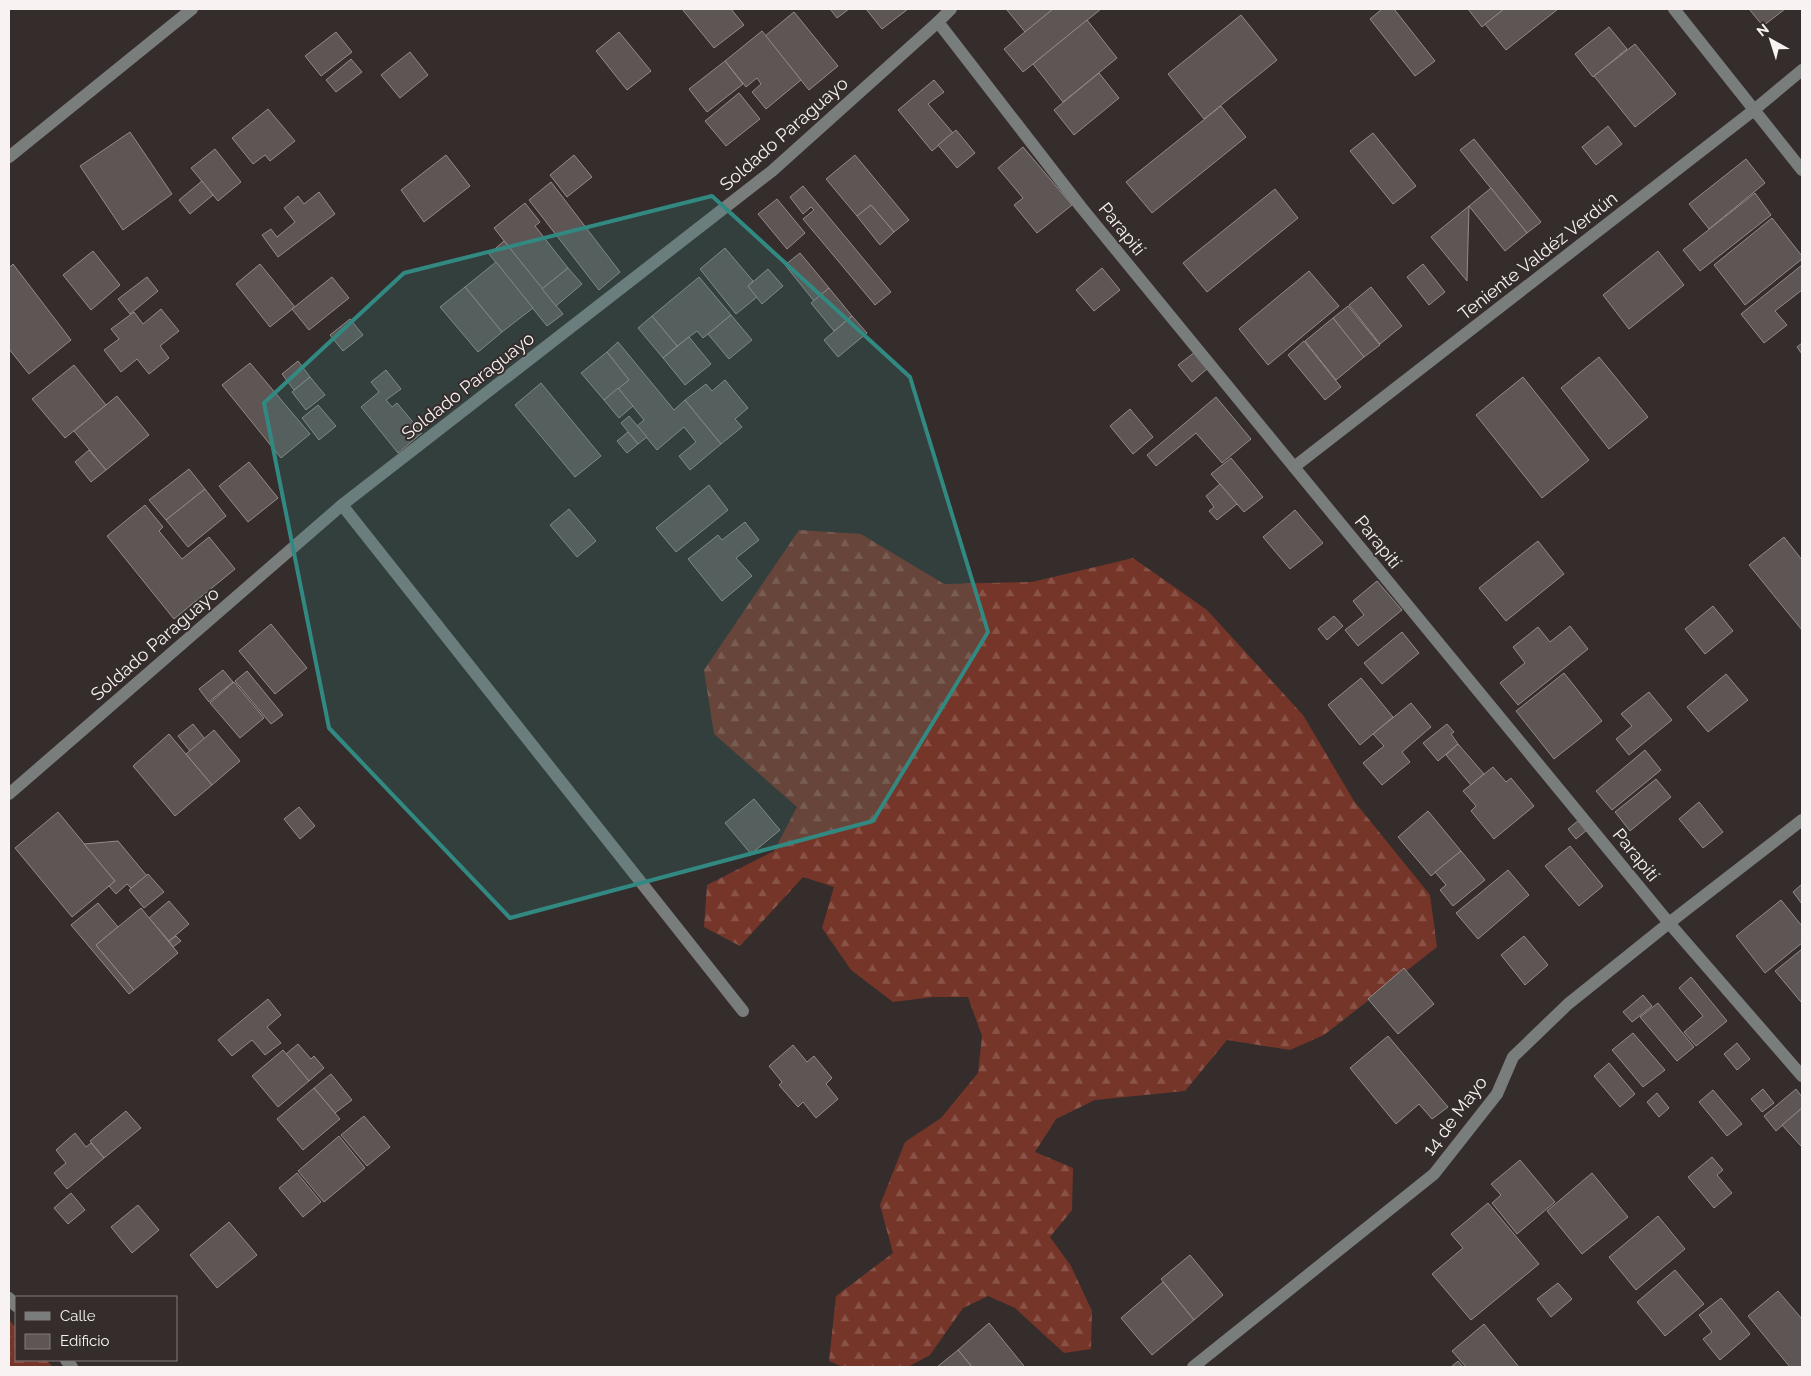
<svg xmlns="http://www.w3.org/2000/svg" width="1811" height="1376" viewBox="0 0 1811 1376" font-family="Raleway,sans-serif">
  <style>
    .forest { fill: url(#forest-firs) }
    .wetland { fill: url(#wetland-marsh) }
    .building { fill: #5e5654; stroke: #938b89 }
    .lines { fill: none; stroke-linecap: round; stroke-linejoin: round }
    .minor { stroke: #797d7c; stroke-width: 12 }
    .marked { fill: #328982; fill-opacity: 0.2; stroke: #328982; stroke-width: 4; stroke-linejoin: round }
    .labels { text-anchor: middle; stroke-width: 4; stroke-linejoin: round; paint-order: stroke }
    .street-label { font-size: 18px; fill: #f8f3f2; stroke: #342d2c }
  </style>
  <defs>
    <pattern id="forest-firs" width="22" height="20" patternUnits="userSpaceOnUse" patternTransform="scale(1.25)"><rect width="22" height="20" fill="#763529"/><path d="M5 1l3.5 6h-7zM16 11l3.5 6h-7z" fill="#8a5348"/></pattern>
    <pattern id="wetland-marsh" width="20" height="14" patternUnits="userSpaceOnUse" patternTransform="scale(1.25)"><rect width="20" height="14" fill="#763529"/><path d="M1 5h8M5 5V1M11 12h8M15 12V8" fill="none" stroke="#8a5348"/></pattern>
  </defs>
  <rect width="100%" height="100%" fill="#342d2c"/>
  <polygon class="forest" points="799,530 861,534 944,584 1032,582 1133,558 1207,610 1303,715 1354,801 1430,895 1437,947 1324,1035 1290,1050 1227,1040 1185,1091 1095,1100 1056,1119 1035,1152 1073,1168 1072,1210 1050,1237 1071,1266 1092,1311 1091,1349 1064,1353 1015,1308 988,1296 963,1308 930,1355 908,1367 843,1367 829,1361 836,1296 893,1253 880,1205 905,1142 941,1118 978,1073 982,1036 968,997 933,997 893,1002 851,970 822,928 834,887 803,877 740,946 704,927 707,885 774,851 797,807 714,734 704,670"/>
  <polygon class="wetland" points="9,1320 16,1328 16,1360 46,1360 53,1367 9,1367"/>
  <g class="building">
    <polygon points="682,9 731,9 744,25 714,48"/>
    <polygon points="830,9 849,9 837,18"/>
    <polygon points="866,9 908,9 882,29"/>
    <polygon points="1008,9 1053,9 1025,32 1007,10"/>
    <polygon points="1053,9 1101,9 1023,72 1004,49"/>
    <polygon points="1382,9 1394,9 1435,61 1415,76 1370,19"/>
    <polygon points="1468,9 1504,9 1482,27"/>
    <polygon points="1504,9 1558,9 1506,50 1485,24"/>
    <polygon points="1749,9 1785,9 1763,26"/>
    <polygon points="794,12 838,66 809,90 765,36"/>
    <polygon points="1241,15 1277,60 1204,119 1168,74"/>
    <polygon points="1087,20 1117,58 1063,102 1033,64"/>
    <polygon points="1609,27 1627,49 1593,77 1575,54"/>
    <polygon points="762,31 801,80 766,109 752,92 761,84 757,78 746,87 725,61"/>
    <polygon points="336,32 352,52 321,76 305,56"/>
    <polygon points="619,32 651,71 627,90 596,51"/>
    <polygon points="1635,44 1676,94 1635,127 1594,76"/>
    <polygon points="410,52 428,75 400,98 381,75"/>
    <polygon points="351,59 362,72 336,92 326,80"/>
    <polygon points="725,61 743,84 707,112 689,89"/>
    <polygon points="1099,73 1119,98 1074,135 1054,110"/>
    <polygon points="934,80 944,92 928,104 953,133 932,151 898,110"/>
    <polygon points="739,93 760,119 726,146 705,121"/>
    <polygon points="1221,106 1246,137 1152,213 1126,182"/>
    <polygon points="268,109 295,141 270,161 265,155 253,164 232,138"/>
    <polygon points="1608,126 1622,144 1596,165 1582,147"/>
    <polygon points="956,130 975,153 957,168 938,145"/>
    <polygon points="130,132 172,194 123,230 80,166"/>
    <polygon points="1373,133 1416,186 1393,204 1350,151"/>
    <polygon points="1474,139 1541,222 1527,233 1460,150"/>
    <polygon points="1023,147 1072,205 1037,233 1014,205 1023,198 998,168"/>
    <polygon points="215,149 241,182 218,201 191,168"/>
    <polygon points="446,155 470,186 424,222 401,190"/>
    <polygon points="574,155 592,177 567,197 550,175"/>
    <polygon points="855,155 909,220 894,232 871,205 857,216 826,179"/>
    <polygon points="1746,159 1765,183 1709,229 1689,204"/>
    <polygon points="202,181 213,195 190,214 179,200"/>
    <polygon points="551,182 620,272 599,290 529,200"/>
    <polygon points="803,186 891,292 875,305 803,219 814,210 811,207 803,214 790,197"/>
    <polygon points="1491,188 1527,233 1505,251 1469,206"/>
    <polygon points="1275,189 1298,218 1207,292 1183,263"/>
    <polygon points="319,192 335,214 278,257 262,235 271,229 277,237 295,222 284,208 298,196 304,204"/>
    <polygon points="1755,193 1771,215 1700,271 1683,250"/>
    <polygon points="777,199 805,233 787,249 758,214"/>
    <polygon points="525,203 540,222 535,226 568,268 542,289 494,228"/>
    <polygon points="871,205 894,232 880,245 857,216"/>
    <polygon points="1469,206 1467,281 1431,237"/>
    <polygon points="1772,218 1802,256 1802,259 1745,305 1714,265"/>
    <polygon points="504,241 563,314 547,326 489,254"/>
    <polygon points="725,248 753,281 748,286 757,297 736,314 700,269"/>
    <polygon points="93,251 120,285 91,310 63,275"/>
    <polygon points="1658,251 1684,285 1629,329 1603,295"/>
    <polygon points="800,253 829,288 814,301 785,265"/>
    <polygon points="496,262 533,308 502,332 465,287"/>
    <polygon points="13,264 71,340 29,374 9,349 9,268"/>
    <polygon points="260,264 295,307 270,327 236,284"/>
    <polygon points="1423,264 1445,292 1429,305 1407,277"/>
    <polygon points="1802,265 1802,290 1775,311 1787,325 1764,343 1741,314"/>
    <polygon points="568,268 582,284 556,306 542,289"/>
    <polygon points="1102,268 1120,290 1094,311 1076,290"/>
    <polygon points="768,269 783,286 762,304 748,286"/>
    <polygon points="1309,271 1339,306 1268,365 1239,329"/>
    <polygon points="147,277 158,291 130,314 118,299"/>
    <polygon points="332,277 349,298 309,330 292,309"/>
    <polygon points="699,277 731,315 703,338 697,331 677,346 652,316"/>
    <polygon points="465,287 502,332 478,352 440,307"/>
    <polygon points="1371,287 1402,326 1380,344 1349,305"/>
    <polygon points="829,288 852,316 834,331 811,303"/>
    <polygon points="1348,306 1380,345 1364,357 1333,318"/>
    <polygon points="161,309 179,331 160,346 169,358 149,374 137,359 121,372 104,350 119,339 111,329 134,312 143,324"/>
    <polygon points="731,315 752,340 729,359 708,334"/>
    <polygon points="652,316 677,346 663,358 638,328"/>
    <polygon points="852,316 867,333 838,357 824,340"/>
    <polygon points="1333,318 1364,357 1336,380 1305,341"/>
    <polygon points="350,319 363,335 343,351 330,335"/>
    <polygon points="689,337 711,364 685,385 663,358"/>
    <polygon points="1304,341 1341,387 1325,400 1288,355"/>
    <polygon points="618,342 674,410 685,400 721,444 690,470 679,456 696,442 684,427 657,450 637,426 644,420 618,388 629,380 607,352"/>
    <polygon points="1802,343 1802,354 1797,347"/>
    <polygon points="607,352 629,380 604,400 581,373"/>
    <polygon points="1195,352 1208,368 1192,382 1178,365"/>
    <polygon points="1599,357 1648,417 1609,449 1561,388"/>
    <polygon points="298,361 310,377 294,390 282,374"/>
    <polygon points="250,363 310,434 281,458 222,385"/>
    <polygon points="74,365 106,405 65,438 32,399"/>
    <polygon points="386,370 401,389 386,400 392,407 397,403 422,433 398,453 361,407 379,392 371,382"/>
    <polygon points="310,377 325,395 306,410 292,392"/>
    <polygon points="1523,377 1589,460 1542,498 1476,415"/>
    <polygon points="725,380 748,408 735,419 742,427 721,444 685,400 706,384 712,391"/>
    <polygon points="541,383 601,456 575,477 515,405"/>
    <polygon points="618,388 633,406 619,418 604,400"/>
    <polygon points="117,396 149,435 106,470 74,431"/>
    <polygon points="1216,397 1251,439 1222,463 1196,433 1156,466 1147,455"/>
    <polygon points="318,405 336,426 319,440 302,418"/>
    <polygon points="1130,409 1153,437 1133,454 1110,426"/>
    <polygon points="629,416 647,437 638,444 621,423"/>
    <polygon points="628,432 638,444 627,453 617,441"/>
    <polygon points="89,450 106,470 91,482 75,462"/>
    <polygon points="1231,458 1263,497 1244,512 1211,474"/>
    <polygon points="249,462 278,498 248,522 219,486"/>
    <polygon points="189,469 205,489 166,520 149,500"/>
    <polygon points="1220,484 1237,504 1217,520 1209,511 1214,507 1206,496"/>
    <polygon points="709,485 728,510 676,552 656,528"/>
    <polygon points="205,489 226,516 188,547 166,520"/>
    <polygon points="145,505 163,527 159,531 182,559 209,537 235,569 174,619 107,536"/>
    <polygon points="569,509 596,541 577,557 550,525"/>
    <polygon points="1295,510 1323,543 1290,569 1263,537"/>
    <polygon points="745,522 759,540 736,558 752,576 722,601 688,559 718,535 722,540"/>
    <polygon points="1784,537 1802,560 1802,630 1749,565"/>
    <polygon points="1538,541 1564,574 1506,621 1479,588"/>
    <polygon points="1377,581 1402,610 1358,646 1345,630 1364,615 1353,601"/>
    <polygon points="1713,606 1733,631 1705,654 1685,629"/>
    <polygon points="1334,616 1343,626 1327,640 1318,629"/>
    <polygon points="271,624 307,668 275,694 239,651"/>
    <polygon points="1570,626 1588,649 1518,705 1500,683 1525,663 1513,647 1538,627 1550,642"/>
    <polygon points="1402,632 1419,653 1382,684 1364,663"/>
    <polygon points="223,670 233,682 209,702 199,689"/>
    <polygon points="247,671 283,715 271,724 235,681"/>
    <polygon points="1564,673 1602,721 1554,759 1516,711"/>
    <polygon points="1726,674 1748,700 1708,732 1687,707"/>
    <polygon points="1361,678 1393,717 1360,745 1328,705"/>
    <polygon points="234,682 264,718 240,738 210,703"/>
    <polygon points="1649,692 1672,720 1629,755 1616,739 1632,726 1621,714"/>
    <polygon points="1411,703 1431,727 1402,752 1410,762 1382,785 1363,763 1384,746 1373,734"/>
    <polygon points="193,724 205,739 190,751 178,736"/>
    <polygon points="1447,724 1454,732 1451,734 1458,744 1438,761 1423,743"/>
    <polygon points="214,730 240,761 212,785 186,754"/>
    <polygon points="169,734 212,785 175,816 133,766"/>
    <polygon points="1458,744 1484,774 1471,785 1446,755"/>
    <polygon points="1645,750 1661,770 1612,810 1596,791"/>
    <polygon points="1493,767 1506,782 1511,778 1534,806 1494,839 1471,811 1476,806 1463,791"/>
    <polygon points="1656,779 1671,797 1630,831 1615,812"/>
    <polygon points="754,799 780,830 751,854 725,823"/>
    <polygon points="1699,802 1723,832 1703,848 1679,819"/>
    <polygon points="299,807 315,826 300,839 284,819"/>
    <polygon points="1428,811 1461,851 1431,876 1398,837"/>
    <polygon points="58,812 115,881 72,917 15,848"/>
    <polygon points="1579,820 1587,830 1576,839 1568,829"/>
    <polygon points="118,841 147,876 131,888 127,884 116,894 109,886 115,881 84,844"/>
    <polygon points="1570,846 1603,886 1579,906 1545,866"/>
    <polygon points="1461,851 1485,880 1453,906 1440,890 1446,885 1435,872"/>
    <polygon points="1508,870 1529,895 1478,939 1456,913"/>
    <polygon points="148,874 164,892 144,908 129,890"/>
    <polygon points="1802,884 1802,904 1793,892"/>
    <polygon points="1781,900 1802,926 1802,943 1765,973 1736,936"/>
    <polygon points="169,901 189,924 169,941 149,918"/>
    <polygon points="98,903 118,927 96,945 134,990 129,994 71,925"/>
    <polygon points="141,908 178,953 134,990 96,945"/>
    <polygon points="176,936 181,941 173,947 169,941"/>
    <polygon points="1524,936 1548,965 1525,985 1501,955"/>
    <polygon points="1802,949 1802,1001 1801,1002 1775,971"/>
    <polygon points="1404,968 1434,1004 1398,1034 1368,999"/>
    <polygon points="1691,977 1727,1021 1696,1046 1684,1032 1703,1016 1679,988"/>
    <polygon points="1643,995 1652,1006 1632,1022 1623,1012"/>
    <polygon points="268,999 281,1015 267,1027 281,1043 265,1055 252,1040 232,1056 218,1040"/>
    <polygon points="1658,1003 1694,1047 1677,1061 1640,1017"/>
    <polygon points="1633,1033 1665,1070 1643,1087 1612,1050"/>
    <polygon points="1388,1036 1448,1107 1432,1119 1419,1104 1396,1124 1350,1068"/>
    <polygon points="1737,1043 1750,1059 1737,1070 1724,1054"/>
    <polygon points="298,1044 311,1059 314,1056 324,1068 309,1081 286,1054"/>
    <polygon points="793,1045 807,1062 814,1056 832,1078 826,1084 838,1099 816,1118 803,1102 798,1107 779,1085 782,1082 769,1066"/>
    <polygon points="283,1050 309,1081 278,1107 252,1076"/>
    <polygon points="1609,1063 1635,1094 1620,1107 1594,1076"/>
    <polygon points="331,1074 352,1100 335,1113 314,1088"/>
    <polygon points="314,1088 340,1119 303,1150 277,1119"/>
    <polygon points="1763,1089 1774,1103 1762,1112 1751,1099"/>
    <polygon points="1796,1089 1802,1097 1802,1108 1776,1131 1764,1116"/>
    <polygon points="1713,1090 1742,1124 1727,1136 1699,1102"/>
    <polygon points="1657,1093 1669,1108 1659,1117 1647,1102"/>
    <polygon points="1802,1108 1802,1145 1801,1146 1782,1125"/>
    <polygon points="126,1111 141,1128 104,1158 90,1141"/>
    <polygon points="364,1116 390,1147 367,1166 341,1135"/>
    <polygon points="75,1133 86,1147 91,1143 104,1158 67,1189 54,1173 66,1163 56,1150"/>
    <polygon points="339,1136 365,1168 324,1202 298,1171"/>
    <polygon points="1712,1157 1723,1170 1717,1175 1732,1193 1714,1208 1688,1177"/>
    <polygon points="1520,1160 1555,1202 1517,1234 1492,1203 1501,1195 1491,1184"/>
    <polygon points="297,1173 321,1202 303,1217 279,1188"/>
    <polygon points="1592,1173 1628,1217 1582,1254 1547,1211"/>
    <polygon points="71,1193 85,1210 68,1224 54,1208"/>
    <polygon points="1488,1203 1539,1264 1471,1320 1432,1274 1463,1248 1451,1234"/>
    <polygon points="138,1205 159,1230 132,1253 111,1227"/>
    <polygon points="1658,1216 1685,1249 1636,1290 1609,1257"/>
    <polygon points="229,1222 257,1255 217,1288 190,1255"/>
    <polygon points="1190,1255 1223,1295 1194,1320 1161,1279"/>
    <polygon points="1675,1270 1704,1304 1665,1336 1637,1302"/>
    <polygon points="1163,1282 1194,1320 1152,1355 1121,1318"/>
    <polygon points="1558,1283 1572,1299 1551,1317 1537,1299"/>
    <polygon points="1778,1291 1802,1319 1802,1367 1790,1367 1748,1316"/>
    <polygon points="1721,1298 1750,1334 1720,1360 1703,1339 1712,1332 1699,1315"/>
    <polygon points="989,1323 1024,1366 1023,1367 972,1367 958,1350"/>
    <polygon points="1484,1324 1505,1350 1519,1367 1466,1367 1452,1351"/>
    <polygon points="958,1350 972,1367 937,1367"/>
    <polygon points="1458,1361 1463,1367 1451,1367"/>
  </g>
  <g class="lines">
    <g class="minor">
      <polyline points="1674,9 1802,170"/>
      <polyline points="938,22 1081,207 1294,467 1669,923 1802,1076"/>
      <polyline points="9,157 192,9"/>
      <polyline points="1294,467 1754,110 1802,70"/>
      <polyline points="342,505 743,1011"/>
      <polyline points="9,794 342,505 772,171 938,22 951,9"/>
      <polyline points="9,1298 16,1306"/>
      <polyline points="66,1360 72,1367"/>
      <polyline points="1193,1367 1434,1174 1497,1094 1513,1057 1568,1004 1669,923 1802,820"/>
    </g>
  </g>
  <path class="marked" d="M712,196L910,377L988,632L873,821L510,918L329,728L264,403L404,273Z"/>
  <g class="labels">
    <g class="street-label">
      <text transform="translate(784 134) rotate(-41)" y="6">Soldado Paraguayo</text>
      <text transform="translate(1122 229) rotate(51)" y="6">Parapití</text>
      <text transform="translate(1538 256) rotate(-38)" y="6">Teniente Valdéz Verdún</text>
      <text transform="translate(468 386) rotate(-38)" y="6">Soldado Paraguayo</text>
      <text transform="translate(1378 542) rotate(51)" y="6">Parapití</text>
      <text transform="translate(155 644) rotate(-41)" y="6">Soldado Paraguayo</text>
      <text transform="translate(1636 855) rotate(51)" y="6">Parapití</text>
      <text transform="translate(1455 1116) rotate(-53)" y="6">14 de Mayo</text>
    </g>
  </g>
  <rect width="1811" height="1376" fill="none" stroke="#f8f3f2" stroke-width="20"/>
  <rect x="15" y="1296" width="162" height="65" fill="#342d2c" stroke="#827c7b"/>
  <rect x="25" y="1312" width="25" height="8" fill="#797d7c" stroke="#827c7b"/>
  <text x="60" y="1321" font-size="15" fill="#f8f3f2">Calle</text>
  <rect x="25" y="1334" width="25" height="15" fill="#5e5654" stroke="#827c7b"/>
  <text x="60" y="1346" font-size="15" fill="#f8f3f2">Edificio</text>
  <g transform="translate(1771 40) rotate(321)" stroke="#342d2c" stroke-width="4" paint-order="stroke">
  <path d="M0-4L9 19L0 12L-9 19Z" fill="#f8f3f2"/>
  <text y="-8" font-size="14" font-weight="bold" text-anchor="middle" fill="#f8f3f2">N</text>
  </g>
</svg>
